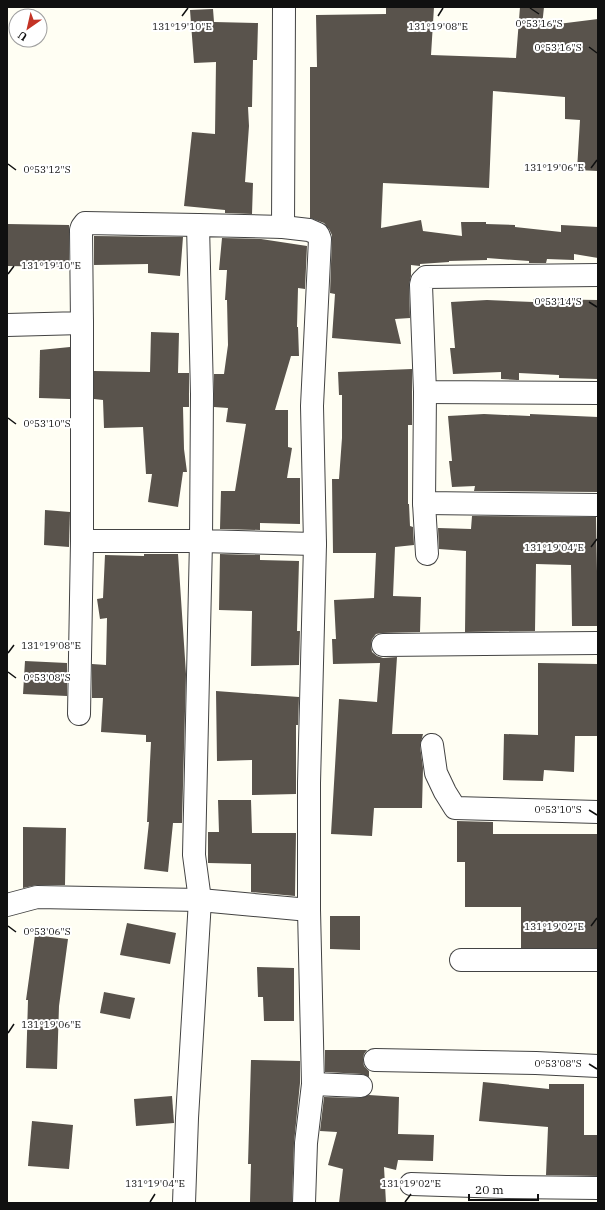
<svg xmlns="http://www.w3.org/2000/svg" width="605" height="1210" viewBox="0 0 605 1210" font-family="'IBM Plex Serif',serif">
  <style>
    .building { fill: #59534c }
    .lines { fill: none; stroke-linecap: round; stroke-linejoin: round }
    .minor-casing { stroke: #434343; stroke-width: 24 }
    .minor { stroke: #fff; stroke-width: 22 }
    .ticks { fill: none; stroke: #101010; stroke-width: 1.5 }
    .ticks-label { font-size: 10px; text-anchor: middle; fill: #101010; stroke: #fff; stroke-width: 4; stroke-linejoin: round; paint-order: stroke }
  </style>
  <rect width="100%" height="100%" fill="#fffef3"/>
  <g class="building">
    <polygon points="386,7 434,7 431,55 516,58 520,7 544,7 542,26 598,19 598,171 577,170 580,120 565,119 565,97 493,91 489,188 383,183 381,228 421,220 423,231 462,236 461,222 486,222 486,224 515,225 515,227 561,232 561,225 598,227 598,258 574,254 574,260 547,259 546,263 529,263 529,261 487,258 487,260 449,261 449,262 420,264 420,266 411,265 411,276 409,285 410,318 395,319 401,344 332,338 335,294 330,293 332,235 329,229 324,223 310,218 310,67 317,67 316,15 386,14"/>
    <polygon points="213,9 214,22 258,23 257,60 253,60 252,107 248,107 249,126 245,182 253,183 252,214 225,213 225,210 184,206 192,132 215,134 216,62 194,63 190,10"/>
    <polygon points="7,224 69,225 69,267 7,266"/>
    <polygon points="94,236 183,237 180,276 148,273 148,264 94,265"/>
    <polygon points="222,238 261,239 307,246 305,289 298,288 297,327 298,327 299,356 291,356 275,410 288,410 288,447 292,448 287,478 300,478 300,524 260,523 260,530 220,529 221,491 235,491 246,424 226,422 228,408 214,407 214,374 224,374 228,345 227,300 225,300 227,270 219,270"/>
    <polygon points="533,299 598,300 598,379 559,378 559,375 519,373 519,380 517,380 501,379 501,372 453,374 450,348 455,348 451,302 487,300 533,302"/>
    <polygon points="151,332 179,333 178,373 189,373 189,407 183,407 184,449 187,472 183,472 178,507 148,502 152,474 146,474 143,427 104,428 103,400 94,399 94,371 150,372"/>
    <polygon points="70,347 70,399 39,398 40,350"/>
    <polygon points="412,369 412,425 408,425 408,504 409,504 410,526 413,527 414,545 395,547 393,596 421,597 420,632 382,633 376,634 372,639 371,646 372,652 377,656 383,658 397,657 392,734 423,734 420,746 423,768 422,808 374,808 372,836 331,834 339,699 377,702 380,663 333,664 332,639 336,639 334,600 374,598 376,553 333,553 332,479 339,479 342,438 342,395 339,395 338,372"/>
    <polygon points="484,414 530,416 530,414 598,417 598,492 474,491 475,486 452,487 449,461 452,461 448,416"/>
    <polygon points="45,510 70,512 69,547 44,545"/>
    <polygon points="472,516 596,517 598,626 572,626 571,565 536,564 535,631 465,632 466,551 439,549 438,528 471,529"/>
    <polygon points="144,554 178,554 186,674 182,823 173,823 168,872 144,869 149,822 147,822 151,742 146,742 146,735 101,732 103,698 92,698 92,664 106,665 107,618 100,619 97,599 103,598 105,555 144,556"/>
    <polygon points="220,554 260,555 260,560 299,561 297,631 300,631 299,665 251,666 252,611 219,610"/>
    <polygon points="25,661 67,663 67,696 23,694"/>
    <polygon points="538,663 598,664 598,736 575,736 574,772 544,770 543,781 503,780 504,734 538,735"/>
    <polygon points="216,691 299,697 298,725 296,725 296,794 252,795 252,760 217,761"/>
    <polygon points="218,800 251,800 252,833 296,833 295,896 251,892 251,864 208,863 208,832 219,832"/>
    <polygon points="457,821 493,822 493,834 598,834 598,948 521,948 521,907 465,907 465,862 457,862"/>
    <polygon points="23,827 66,828 65,885 37,885 23,888"/>
    <polygon points="330,916 360,916 360,950 330,949"/>
    <polygon points="127,923 176,933 170,964 120,955"/>
    <polygon points="35,935 68,939 59,1006 57,1069 26,1068 28,1000 26,1000"/>
    <polygon points="257,967 294,968 294,1021 264,1021 263,997 258,997"/>
    <polygon points="104,992 135,998 130,1019 100,1013"/>
    <polygon points="325,1050 367,1050 364,1054 363,1060 364,1066 369,1071 369,1077 362,1074 325,1072"/>
    <polygon points="251,1060 300,1061 300,1083 294,1143 292,1203 250,1202 251,1164 248,1164"/>
    <polygon points="483,1082 549,1089 549,1084 584,1084 584,1135 598,1135 598,1176 546,1175 548,1127 479,1121"/>
    <polygon points="369,1095 399,1097 398,1134 434,1135 433,1161 398,1160 396,1170 384,1167 386,1203 339,1203 343,1169 328,1165 337,1132 320,1131 324,1097 360,1098"/>
    <polygon points="172,1096 174,1123 136,1126 134,1099"/>
    <polygon points="32,1121 73,1125 69,1169 28,1166"/>
  </g>
  <g class="lines">
    <defs>
      <g id="minor">
        <polygon points="198,225 283,227 309,230 318,234 320,239 312,406 315,544 201,541 202,394"/>
        <polyline points="283,227 284,7"/>
        <polyline points="598,275 426,277 422,281 421,285 425,392 598,393"/>
        <polyline points="7,325 82,323 81,230 82,227 85,223 198,225"/>
        <polyline points="425,392 424,503 598,505"/>
        <polyline points="424,503 427,554"/>
        <polyline points="82,541 201,541 194,855 200,900 187,1118 184,1203"/>
        <polyline points="383,645 598,643"/>
        <polyline points="79,714 82,541 82,323"/>
        <polyline points="432,745 436,773 445,792 455,808 598,812"/>
        <polyline points="7,905 37,897 200,900 309,910"/>
        <polyline points="461,960 598,960"/>
        <polyline points="375,1060 536,1063 598,1066"/>
        <polyline points="313,1084 361,1086"/>
        <polyline points="411,1184 506,1187 598,1188"/>
        <polyline points="304,1203 306,1143 313,1084 309,910 309,783 315,544"/>
      </g>
    </defs>
    <use href="#minor" class="minor-casing"/>
    <use href="#minor" class="minor"/>
  </g>
  <path class="ticks" d="M530,8L539,14M182,16L188,8M438,16L443,8M589,47L597,53M8,164L16,170M591,168L597,160M8,274L14,266M589,302L597,307M8,418L16,424M591,547L597,539M8,653L14,645M8,672L16,678M589,810L597,815M8,926L16,932M591,926L597,918M8,1033L14,1024M589,1064L597,1069M150,1202L155,1194M405,1202L411,1194"/>
  <g class="ticks-label">
    <text x="539" y="27">0°53'16"S</text>
    <text x="182" y="30">131°19'10"E</text>
    <text x="438" y="30">131°19'08"E</text>
    <text x="558" y="51">0°53'16"S</text>
    <text x="554" y="171">131°19'06"E</text>
    <text x="47" y="173">0°53'12"S</text>
    <text x="51" y="269">131°19'10"E</text>
    <text x="558" y="305">0°53'14"S</text>
    <text x="47" y="427">0°53'10"S</text>
    <text x="554" y="551">131°19'04"E</text>
    <text x="51" y="649">131°19'08"E</text>
    <text x="47" y="681">0°53'08"S</text>
    <text x="558" y="813">0°53'10"S</text>
    <text x="554" y="930">131°19'02"E</text>
    <text x="47" y="935">0°53'06"S</text>
    <text x="51" y="1028">131°19'06"E</text>
    <text x="558" y="1067">0°53'08"S</text>
    <text x="155" y="1187">131°19'04"E</text>
    <text x="411" y="1187">131°19'02"E</text>
  </g>
  <rect width="605" height="1210" fill="none" stroke="#101010" stroke-width="16"/>
  <g transform="translate(28 28) rotate(214)"><circle r="19" fill="#ffffff" stroke="#9f9f9f"/>
  <path d="M0-3L7 15L0 10L-7 15Z" fill="#c33325"/>
  <text y="-6" font-size="11" font-weight="bold" text-anchor="middle" fill="#101010">U</text>
  </g>
  <path d="M469 1194v6h69v-6" fill="none" stroke="#101010" stroke-width="2"/>
  <text x="475" y="1194" font-size="12" fill="#101010" stroke="#ffffff" stroke-width="3" paint-order="stroke">20 m</text>
</svg>
